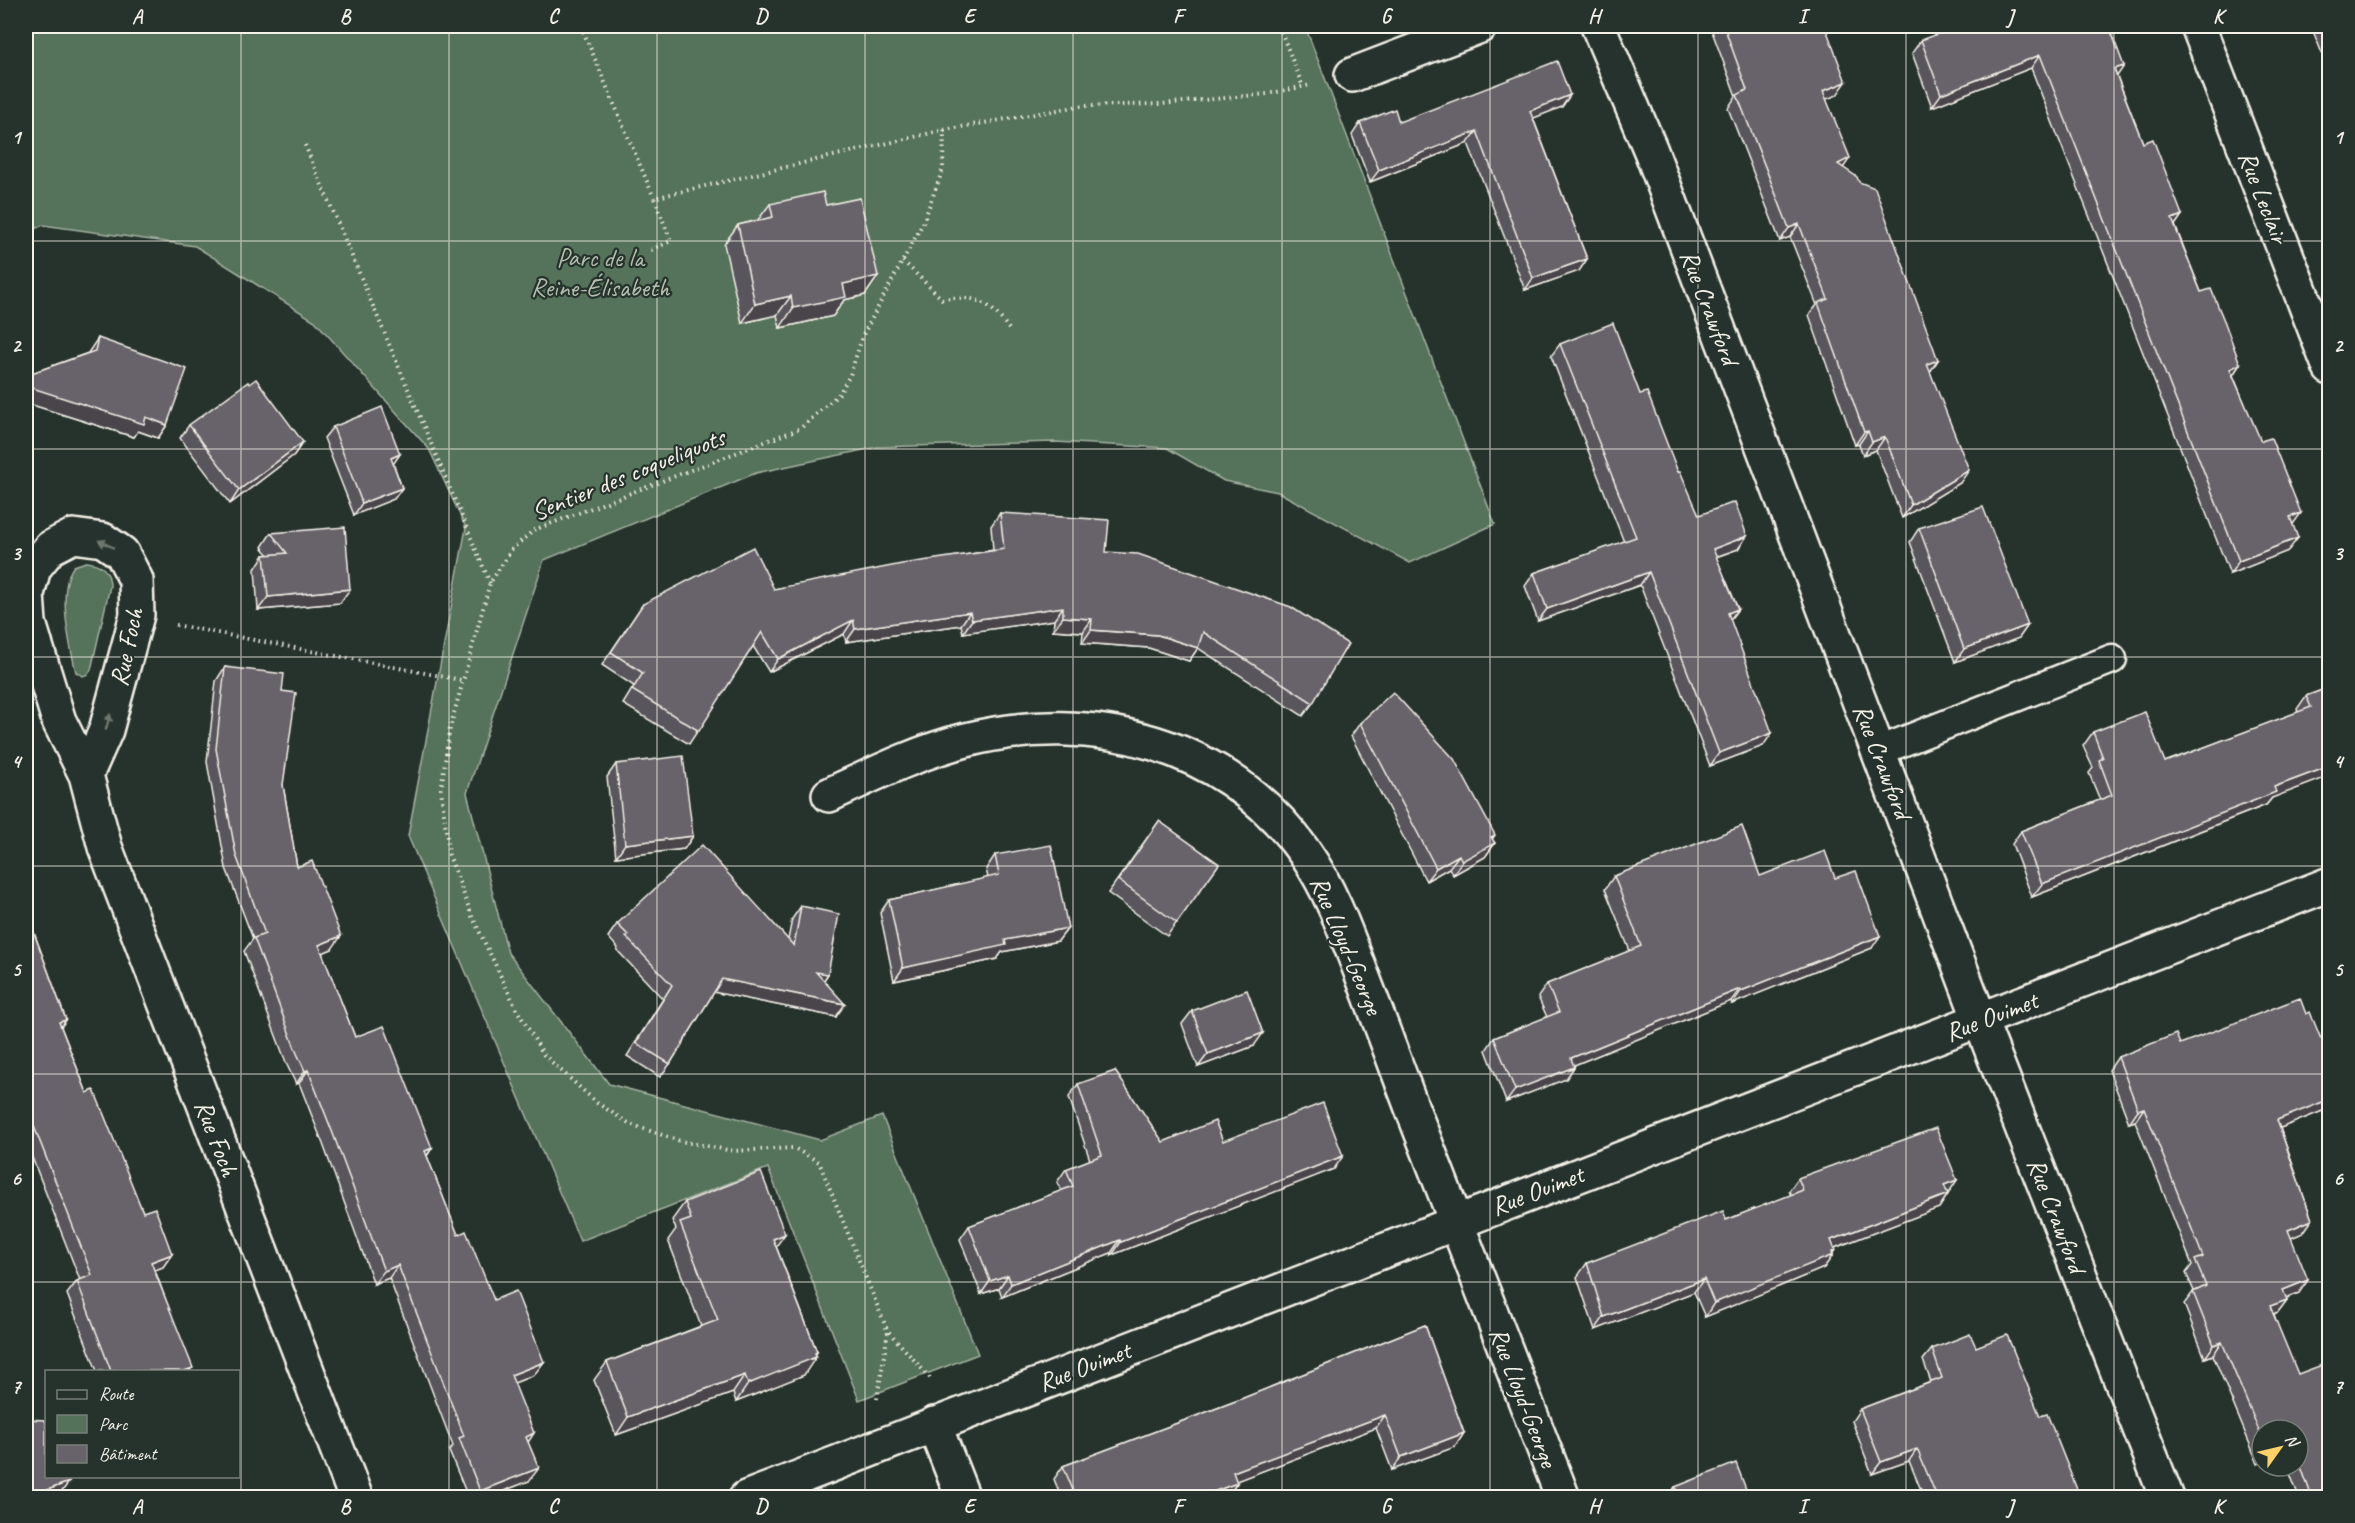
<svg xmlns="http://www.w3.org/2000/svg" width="2355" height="1523" viewBox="0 0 2355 1523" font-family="Caveat,sans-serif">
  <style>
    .green { fill: #54725a; stroke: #a4b2a1; stroke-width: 1.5 }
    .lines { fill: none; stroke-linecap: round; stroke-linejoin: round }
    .lane-casing { stroke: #f4f1e8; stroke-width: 33 }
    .street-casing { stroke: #f4f1e8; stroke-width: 38 }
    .path { stroke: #f4f1e8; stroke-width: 4; stroke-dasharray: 1.5 4.5; stroke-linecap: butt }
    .lane { stroke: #26332d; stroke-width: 28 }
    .street { stroke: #26332d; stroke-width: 33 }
    .wall { fill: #59545c; stroke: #f4f1e8; stroke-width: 1.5 }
    .shaded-wall { fill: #49454b; stroke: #f4f1e8; stroke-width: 1.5 }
    .building { fill: #68626b; stroke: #f4f1e8; stroke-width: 1.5 }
    .oneway { fill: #6e766e }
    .grid { fill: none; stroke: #f4f1e8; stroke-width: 1.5; stroke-opacity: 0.55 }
    .labels { text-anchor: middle; stroke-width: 4.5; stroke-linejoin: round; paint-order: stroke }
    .street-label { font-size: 26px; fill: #f4f1e8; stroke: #26332d }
    .park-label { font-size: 26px; fill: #b4beaf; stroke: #26332d }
    .neatline { fill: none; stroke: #f4f1e8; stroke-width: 2 }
    .grid-label { font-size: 20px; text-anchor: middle; font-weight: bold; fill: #f4f1e8 }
  </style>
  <rect width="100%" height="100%" fill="#26332d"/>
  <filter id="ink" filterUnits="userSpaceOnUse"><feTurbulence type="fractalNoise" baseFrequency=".0167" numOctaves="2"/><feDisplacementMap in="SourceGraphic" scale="12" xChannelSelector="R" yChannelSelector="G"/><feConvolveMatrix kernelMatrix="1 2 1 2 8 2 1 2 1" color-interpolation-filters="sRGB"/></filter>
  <g filter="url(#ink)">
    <g class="green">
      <polygon points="26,26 1305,26 1495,524 1410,563 1278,492 1224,481 1167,448 1055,442 877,447 756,473 544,560 467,793 508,953 609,1084 820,1140 882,1116 978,1354 859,1400 768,1168 580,1241 408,836 466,528 429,449 315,321 195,246 43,225 26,233"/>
      <path d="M86,562C101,563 110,571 110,586L91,670L88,674L83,676L76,672C70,646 56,588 74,566Z"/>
    </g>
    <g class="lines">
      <defs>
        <polyline id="lane" points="1879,751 2112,659"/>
        <g id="street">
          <polyline points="1598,26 1651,151 1980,1020 2167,1498"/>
          <polyline points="2198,26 2330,368"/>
          <polyline points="1352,75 1480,26"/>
          <polyline points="86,775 106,730 137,615 136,580 122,553 103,540 73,536 50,548 34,568 27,594 29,623 59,721 86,775 105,847 356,1498"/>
          <path d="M829,795C874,774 918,752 966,740C1093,708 1228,743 1305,853C1331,890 1346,933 1362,975C1379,1019 1395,1063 1412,1108C1462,1238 1512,1368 1563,1498"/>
          <polyline points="934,1424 963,1498"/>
          <polyline points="746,1498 2330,884"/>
        </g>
      </defs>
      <use href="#lane" class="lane-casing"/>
      <use href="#street" class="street-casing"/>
      <g class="path">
        <polyline points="581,26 654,198"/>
        <polyline points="1279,26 1303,87"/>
        <polyline points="305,145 490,583"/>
        <polyline points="651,250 671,241 654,198 944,130 1080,106 1162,104 1267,94 1311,85"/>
        <path d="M903,261L942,299C978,294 991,303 1011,332"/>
        <polyline points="176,625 461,680"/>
        <polyline points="889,1332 931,1379"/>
        <polyline points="877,1399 888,1332 819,1162 794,1148 733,1151 680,1141 630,1124 597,1103 544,1055 517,1010 472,916 449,855 441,789 450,728 490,583 512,549 534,530 801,428 839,394 850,375 863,335 923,223 943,169 944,130"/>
      </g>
      <use href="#lane" class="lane"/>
      <use href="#street" class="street"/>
    </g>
    <g class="wall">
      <polygon points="1710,26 1825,26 1837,95 1826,99 1843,168 1938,360 1930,372 1960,483 1902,518 1876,450 1863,455 1859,444 1855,445 1809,315 1817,305 1790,237 1780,241 1728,108 1736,96"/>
      <polygon points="1960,26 2117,76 2143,143 2182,215 2175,225 2201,292 2240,364 2233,375 2293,524 2288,551 2230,574 2031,68 1932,107 1912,53 1921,40"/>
      <polygon points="2311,26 2330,26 2330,73"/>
      <polygon points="1570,95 1562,107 1533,118 1587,259 1579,271 1525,290 1468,143 1370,182 1352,135 1360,123 1399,122"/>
      <polygon points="770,204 826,205 878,276 865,295 844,300 833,316 780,328 777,315 742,323 724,244 738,225 758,220"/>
      <polygon points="98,338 167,425 158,438 138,431 134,437 26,403 26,375 88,353"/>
      <polygon points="1560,344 1640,394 1699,515 1738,549 1716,557 1738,609 1730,619 1763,746 1710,766 1640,585 1538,621 1525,586 1534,573 1624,542 1551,356"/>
      <polygon points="189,425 303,442 294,455 230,504 180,438"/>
      <polygon points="333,427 400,454 393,463 402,488 394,499 354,515 324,438"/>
      <polygon points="1000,513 1106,552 1313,703 1303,716 1198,648 1189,661 1149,648 1082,643 1083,632 1053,630 1054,620 963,633 961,625 846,642 844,634 769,672 753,646 689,744 623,704 634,686 602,665 643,604 774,589 993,550 991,526"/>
      <polygon points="1919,528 2028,625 2019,638 1955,662 1910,542"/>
      <polygon points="271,533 340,603 258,610 255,569 264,555 269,555 262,547"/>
      <polygon points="225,667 282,691 283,785 297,867 332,949 322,953 355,1037 432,1148 427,1156 458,1235 494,1300 534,1375 514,1383 528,1442 529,1481 488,1497 468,1497 449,1451 453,1446 389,1278 374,1284 323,1144 299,1083 296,1084 287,1065 244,951 253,939 226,868 207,762 216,681"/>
      <polygon points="2330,687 2272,798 2266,805 2032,897 2012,844 2021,831 2100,800 2089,773 2093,768 2083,746 2093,732 2165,762 2298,712 2297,709 2306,696"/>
      <polygon points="1360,723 1495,843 1485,857 1453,875 1449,868 1426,881 1351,736"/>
      <polygon points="616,764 693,836 684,849 616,857 607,777"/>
      <polygon points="1159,821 1219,864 1167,936 1108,893"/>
      <polygon points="995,855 1068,928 1058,941 1002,952 997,959 894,981 880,913 889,900 988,878 986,869"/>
      <polygon points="1614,876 1760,876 1835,878 1872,948 1732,1004 1731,1001 1574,1065 1574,1067 1566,1079 1506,1102 1486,1050 1494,1038 1547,1017 1538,997 1547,984 1630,951 1605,889"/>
      <polygon points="801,906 828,974 824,980 836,1017 714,992 670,1064 660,1077 627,1056 663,999 617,950 618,948 608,937 617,924 788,940 792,919"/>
      <polygon points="26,911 66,1020 61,1027 87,1093 143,1212 172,1254 163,1267 155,1270 191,1371 97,1371 67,1294 77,1281 80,1280 26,1142"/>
      <polygon points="1192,1011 1254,1046 1198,1067 1182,1024"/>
      <polygon points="2306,1014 2321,1039 2330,1035 2330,1108 2280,1128 2312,1220 2303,1233 2291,1238 2299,1293 2286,1298 2287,1300 2278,1312 2274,1314 2330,1497 2299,1497 2287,1466 2298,1466 2298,1430 2262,1430 2262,1462 2258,1464 2213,1355 2205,1358 2184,1304 2194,1291 2186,1273 2192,1265 2135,1121 2129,1123 2109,1070 2118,1057 2180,1044"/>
      <polygon points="1078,1084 1163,1142 1223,1141 1334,1169 1112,1255 1111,1253 1002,1297 999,1288 981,1294 960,1239 969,1226 1061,1191 1057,1182 1066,1169 1090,1160 1069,1097"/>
      <polygon points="1798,1178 1948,1194 1939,1208 1834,1248 1833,1254 1824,1268 1705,1317 1694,1292 1595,1330 1577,1277 1587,1263 1726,1220 1791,1195 1789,1191"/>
      <polygon points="685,1202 776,1246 817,1352 804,1375 736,1402 733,1393 616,1435 594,1380 607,1362 701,1326 668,1240 676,1229 672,1220"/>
      <polygon points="1425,1325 1464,1433 1455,1447 1392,1470 1376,1428 1236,1481 1237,1483 1227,1497 1061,1497 1054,1479 1063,1466 1236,1401"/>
      <polygon points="1976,1347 2040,1416 2080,1497 1924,1497 1909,1461 1872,1474 1852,1421 1860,1409 1931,1382 1923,1360 1932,1349"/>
      <polygon points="1675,1487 1749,1497 1667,1497"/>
    </g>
    <g class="shaded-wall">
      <polygon points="2040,55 2031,68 1932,107 1941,94"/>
      <polygon points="2124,66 2115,79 2114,69"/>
      <polygon points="1846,82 1837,95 1814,104 1823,91"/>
      <polygon points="1570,95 1562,107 1521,123 1530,111"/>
      <polygon points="1477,131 1468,143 1370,182 1379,170"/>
      <polygon points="1850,158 1841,171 1838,164"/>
      <polygon points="2182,215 2173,228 2172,219"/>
      <polygon points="1799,224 1790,237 1780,241 1789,228"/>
      <polygon points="1587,259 1579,271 1525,290 1533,278"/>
      <polygon points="878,276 865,295 844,300 833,316 780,328 793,308 843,284"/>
      <polygon points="791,296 777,315 742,323 755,304"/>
      <polygon points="1938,360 1929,373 1927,364"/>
      <polygon points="2240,364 2231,378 2230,369"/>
      <polygon points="26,386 146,417 167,425 158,438 138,431 134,437 26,403"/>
      <polygon points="1868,431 1859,444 1855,445 1864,432"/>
      <polygon points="1885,437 1876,450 1863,455 1872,442"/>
      <polygon points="303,442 294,455 230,504 239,490"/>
      <polygon points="400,454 392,466 391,458"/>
      <polygon points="1969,470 1960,483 1902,518 1911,505"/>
      <polygon points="402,488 394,499 354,515 362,503"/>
      <polygon points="2301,513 2291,527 2290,517"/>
      <polygon points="1747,536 1738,549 1704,561 1713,549"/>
      <polygon points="2298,538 2288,551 2230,574 2239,561"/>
      <polygon points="1649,572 1640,585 1538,621 1547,609"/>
      <polygon points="350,589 340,603 258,610 268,597"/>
      <polygon points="1063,607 1054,620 963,633 972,620"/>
      <polygon points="1738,609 1729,621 1728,613"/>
      <polygon points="970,612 961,625 846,642 855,629"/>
      <polygon points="1063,617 1092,619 1083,632 1053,630"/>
      <polygon points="853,620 844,634 769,672 778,659"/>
      <polygon points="2028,625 2019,638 1955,662 1964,649"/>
      <polygon points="1091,630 1158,635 1198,648 1189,661 1149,648 1082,643"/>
      <polygon points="1772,733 1763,746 1710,766 1719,753"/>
      <polygon points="2330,766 2330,776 2272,798 2266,805 2032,897 2042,884 2274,787"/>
      <polygon points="1495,835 1486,848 1495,843 1485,857 1453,875 1462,861 1491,837"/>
      <polygon points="693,836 684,849 616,857 625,844"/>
      <polygon points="1459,855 1449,868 1426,881 1436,868"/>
      <polygon points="1068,928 1058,941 1002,952 997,959 894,981 903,968 1005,940"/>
      <polygon points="341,936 332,949 310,958 319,945"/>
      <polygon points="1880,936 1872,948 1732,1004 1741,991"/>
      <polygon points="816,972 828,974 819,987"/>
      <polygon points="722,979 845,1004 836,1017 713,992"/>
      <polygon points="1740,989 1731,1001 1562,1070 1571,1058"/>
      <polygon points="66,1020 56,1033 59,1022"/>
      <polygon points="1263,1033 1254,1046 1198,1067 1208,1054"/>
      <polygon points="1574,1067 1566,1079 1506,1102 1515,1090"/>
      <polygon points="308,1070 299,1083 296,1084 305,1071"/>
      <polygon points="2330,1099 2330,1108 2268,1133 2277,1120"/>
      <polygon points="2144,1108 2135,1121 2129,1123 2138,1110"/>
      <polygon points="432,1148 423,1161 425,1151"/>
      <polygon points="1343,1156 1334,1169 1112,1255 1121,1242"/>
      <polygon points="1957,1180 1948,1194 1944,1185"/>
      <polygon points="1948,1194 1939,1208 1821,1253 1831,1240"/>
      <polygon points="2312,1220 2303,1233 2279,1243 2288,1230"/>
      <polygon points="785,1234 772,1252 773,1239"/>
      <polygon points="1120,1240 1111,1253 1002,1297 1011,1284"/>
      <polygon points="1835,1250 1831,1256 1833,1255 1824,1268 1705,1317 1714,1303"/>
      <polygon points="172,1254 163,1267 142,1275 151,1262"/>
      <polygon points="398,1265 389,1278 374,1284 384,1271"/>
      <polygon points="1008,1275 999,1288 981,1294 990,1281"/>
      <polygon points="1704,1279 1694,1292 1595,1330 1604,1317"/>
      <polygon points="2308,1280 2299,1293 2274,1302 2283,1290"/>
      <polygon points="2287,1300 2278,1312 2261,1319 2270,1306"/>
      <polygon points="2222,1342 2213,1355 2205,1358 2214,1345"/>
      <polygon points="817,1352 812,1359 816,1357 804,1375 736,1402 748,1384"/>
      <polygon points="544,1362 534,1375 502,1388 511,1375"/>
      <polygon points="745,1375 733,1393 616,1435 628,1417"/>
      <polygon points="1385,1415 1376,1428 1223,1486 1233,1472"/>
      <polygon points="534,1433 525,1447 526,1437"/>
      <polygon points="1464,1433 1455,1447 1392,1470 1401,1457"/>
      <polygon points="1917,1449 1909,1461 1872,1474 1881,1462"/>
      <polygon points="539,1468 529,1481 488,1497 475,1497 480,1491"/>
      <polygon points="69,1482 60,1494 52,1497 28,1497"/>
      <polygon points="1237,1483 1227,1497 1199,1497"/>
    </g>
    <g class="building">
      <polygon points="1724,26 1825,26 1846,82 1823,91 1850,158 1838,164 1857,177 1859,182 1875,188 1938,360 1927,364 1969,470 1911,505 1885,437 1872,442 1868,431 1864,432 1818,303 1828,299 1799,224 1789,228 1737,95 1747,90"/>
      <polygon points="1960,26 2109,26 2124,66 2114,69 2143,143 2153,139 2182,215 2172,219 2201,292 2211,289 2225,323 2240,364 2230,369 2261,441 2271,438 2301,513 2290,517 2298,538 2239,561 2040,55 1941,94 1921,40"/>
      <polygon points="2326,26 2330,26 2330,36"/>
      <polygon points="1557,61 1570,95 1530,111 1587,259 1533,278 1477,131 1379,170 1360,123 1395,109 1399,122"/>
      <polygon points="823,192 826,205 860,198 878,276 843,284 846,297 793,308 791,296 755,304 738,225 773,217 770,204"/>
      <polygon points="1613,323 1640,394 1647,392 1678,472 1680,471 1699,515 1735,502 1747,536 1713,549 1738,609 1728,613 1772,733 1719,753 1649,572 1547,609 1534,573 1636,537 1560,344"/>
      <polygon points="98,338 187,369 167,425 146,417 144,424 26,386 26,375 95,351"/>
      <polygon points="256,379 303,442 239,490 189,425 248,382 249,384"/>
      <polygon points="382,407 400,454 391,458 402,488 362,503 333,427"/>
      <polygon points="1983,507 2028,625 1964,649 1919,528"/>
      <polygon points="1000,513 1109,520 1106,552 1138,554 1291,607 1348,644 1313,703 1203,632 1198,648 1158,635 1091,630 1092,619 1063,617 1063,607 972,620 970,612 855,629 853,620 778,659 762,632 699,731 632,690 643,673 611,652 643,604 753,547 774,589 902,564 1004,549"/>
      <polygon points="345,527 350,589 268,597 264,555 287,553 271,533"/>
      <polygon points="225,667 284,674 282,691 296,693 283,785 297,867 312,861 341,936 319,945 355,1037 384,1026 432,1148 425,1151 458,1235 466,1231 494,1300 516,1291 544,1362 511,1375 534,1433 526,1437 539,1468 480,1491 459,1438 464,1436 398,1265 384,1271 332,1131 308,1070 305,1071 296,1051 254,938 265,934 236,855 216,749"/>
      <polygon points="2330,687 2330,766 2274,787 2276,792 2042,884 2021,831 2112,795 2099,760 2103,758 2093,732 2145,712 2165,762 2311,707 2306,696"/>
      <polygon points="1393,692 1454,759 1495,835 1491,837 1495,843 1462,861 1459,855 1436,868 1360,723"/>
      <polygon points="683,756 693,836 625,844 616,764"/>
      <polygon points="1159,821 1219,864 1177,923 1118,880"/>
      <polygon points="1742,826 1760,876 1825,851 1835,878 1856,871 1880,936 1741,991 1740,989 1571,1058 1574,1067 1515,1090 1494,1038 1559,1012 1547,984 1641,946 1614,876"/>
      <polygon points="702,845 794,946 801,906 839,914 828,974 816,972 845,1004 722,979 670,1064 636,1043 672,985 626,937 628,935 617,924"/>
      <polygon points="1051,845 1068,928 1005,940 1006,945 903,968 889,900 999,875 995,855"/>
      <polygon points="26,911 66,1020 59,1022 87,1093 94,1090 143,1212 155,1208 172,1254 151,1262 193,1368 184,1371 111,1371 77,1281 92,1275 30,1116 34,1114 26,1091"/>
      <polygon points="1247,990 1263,1033 1208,1054 1192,1011"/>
      <polygon points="2300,998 2306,1014 2310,1012 2321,1039 2330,1035 2330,1099 2277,1120 2312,1220 2288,1230 2308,1280 2283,1290 2287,1300 2270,1306 2298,1374 2330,1362 2330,1497 2312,1497 2298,1459 2298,1430 2262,1430 2262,1438 2222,1342 2214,1345 2193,1292 2206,1286 2195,1260 2203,1257 2144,1108 2138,1110 2118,1057 2176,1034 2180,1044"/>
      <polygon points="1115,1071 1163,1142 1215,1121 1223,1141 1323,1103 1343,1156 1121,1242 1120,1240 1011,1284 1008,1275 990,1281 969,1226 1073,1186 1066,1169 1102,1155 1078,1084"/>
      <polygon points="1936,1128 1957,1180 1944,1185 1948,1194 1831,1240 1835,1250 1832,1252 1833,1255 1714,1303 1704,1279 1604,1317 1587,1263 1723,1211 1726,1220 1803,1190 1798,1178"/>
      <polygon points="761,1172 785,1234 773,1239 817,1352 815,1353 816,1357 748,1384 745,1375 628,1417 607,1362 718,1320 680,1223 691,1219 685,1202"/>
      <polygon points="1425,1325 1464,1433 1401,1457 1385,1415 1233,1472 1237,1483 1199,1497 1076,1497 1063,1466 1236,1401"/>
      <polygon points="1970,1334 1976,1347 2007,1335 2040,1416 2047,1414 2080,1497 1937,1497 1917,1449 1881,1462 1860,1409 1942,1378 1932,1349"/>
      <polygon points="26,1419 45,1420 46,1423 46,1476 67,1476 69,1482 28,1497 26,1497"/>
      <polygon points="1736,1463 1749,1497 1679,1497 1675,1487"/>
    </g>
    <defs><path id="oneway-solid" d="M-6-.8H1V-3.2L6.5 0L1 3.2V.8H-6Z" transform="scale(1.5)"/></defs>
    <g class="oneway">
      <use href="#oneway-solid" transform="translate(106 544) rotate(-154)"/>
      <use href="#oneway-solid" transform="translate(108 722) rotate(-74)"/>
    </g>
  </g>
  <path class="grid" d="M241,26V1498M449,26V1498M657,26V1498M865,26V1498M1073,26V1498M1282,26V1498M1490,26V1498M1698,26V1498M1906,26V1498M2114,26V1498M26,241H2330M26,449H2330M26,657H2330M26,866H2330M26,1074H2330M26,1282H2330"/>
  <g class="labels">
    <g class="street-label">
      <text transform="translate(2264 197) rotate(69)" y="9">Rue Leclair</text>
      <text transform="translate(1710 307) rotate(69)" y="9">Rue Crawford</text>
      <text transform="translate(628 474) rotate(-22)" y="9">Sentier des coqueliquots</text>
      <text transform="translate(126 647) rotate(-78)" y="9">Rue Foch</text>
      <text transform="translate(1883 761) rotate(69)" y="9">Rue Crawford</text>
      <text transform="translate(1347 945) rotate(67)" y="9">Rue Lloyd-George</text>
      <text transform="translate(1991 1016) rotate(-21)" y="9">Rue Ouimet</text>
      <text transform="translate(217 1138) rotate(69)" y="9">Rue Foch</text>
      <text transform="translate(1537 1190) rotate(-21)" y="9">Rue Ouimet</text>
      <text transform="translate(2057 1215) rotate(69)" y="9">Rue Crawford</text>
      <text transform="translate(1084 1366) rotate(-21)" y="9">Rue Ouimet</text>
      <text transform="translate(1524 1397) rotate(69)" y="9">Rue Lloyd-George</text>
    </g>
    <g class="park-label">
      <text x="600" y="266">Parc de la<tspan x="600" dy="30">Reine-Élisabeth</tspan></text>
    </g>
  </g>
  <rect width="2355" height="1523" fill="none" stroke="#26332d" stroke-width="66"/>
  <rect x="45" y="1370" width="195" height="108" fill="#26332d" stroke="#787f78" stroke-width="1.5"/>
  <rect x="57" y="1390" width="30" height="9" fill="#26332d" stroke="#787f78" stroke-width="1.5"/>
  <text x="99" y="1400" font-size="18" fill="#f4f1e8">Route</text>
  <rect x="57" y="1415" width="30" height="18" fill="#54725a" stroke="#787f78" stroke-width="1.5"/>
  <text x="99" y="1430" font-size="18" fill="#f4f1e8">Parc</text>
  <rect x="57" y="1445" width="30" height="18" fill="#68626b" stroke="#787f78" stroke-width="1.5"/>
  <text x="99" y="1460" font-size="18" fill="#f4f1e8">Bâtiment</text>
  <g transform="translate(2280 1448) rotate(56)"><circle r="28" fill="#26332d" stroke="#787f78" stroke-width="1.5"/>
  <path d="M0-4.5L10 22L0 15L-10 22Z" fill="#ffd166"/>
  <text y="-9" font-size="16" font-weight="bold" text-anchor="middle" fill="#f4f1e8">N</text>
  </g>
  <rect x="33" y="33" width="2289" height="1457" class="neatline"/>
  <g class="grid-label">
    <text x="137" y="23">A</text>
    <text x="345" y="23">B</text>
    <text x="553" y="23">C</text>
    <text x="761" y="23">D</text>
    <text x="969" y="23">E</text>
    <text x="1178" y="23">F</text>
    <text x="1386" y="23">G</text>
    <text x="1594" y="23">H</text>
    <text x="1802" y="23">I</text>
    <text x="2010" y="23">J</text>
    <text x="2218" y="23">K</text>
    <text x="16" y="144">1</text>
    <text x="2338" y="144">1</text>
    <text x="16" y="352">2</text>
    <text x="2338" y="352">2</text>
    <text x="16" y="560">3</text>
    <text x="2338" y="560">3</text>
    <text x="16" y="768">4</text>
    <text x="2338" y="768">4</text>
    <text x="16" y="976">5</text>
    <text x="2338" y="976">5</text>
    <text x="16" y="1185">6</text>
    <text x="2338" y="1185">6</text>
    <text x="16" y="1393">7</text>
    <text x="2338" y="1393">7</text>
    <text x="137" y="1513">A</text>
    <text x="345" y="1513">B</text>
    <text x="553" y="1513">C</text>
    <text x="761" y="1513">D</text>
    <text x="969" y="1513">E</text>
    <text x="1178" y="1513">F</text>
    <text x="1386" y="1513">G</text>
    <text x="1594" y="1513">H</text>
    <text x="1802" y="1513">I</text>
    <text x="2010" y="1513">J</text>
    <text x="2218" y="1513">K</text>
  </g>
</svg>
